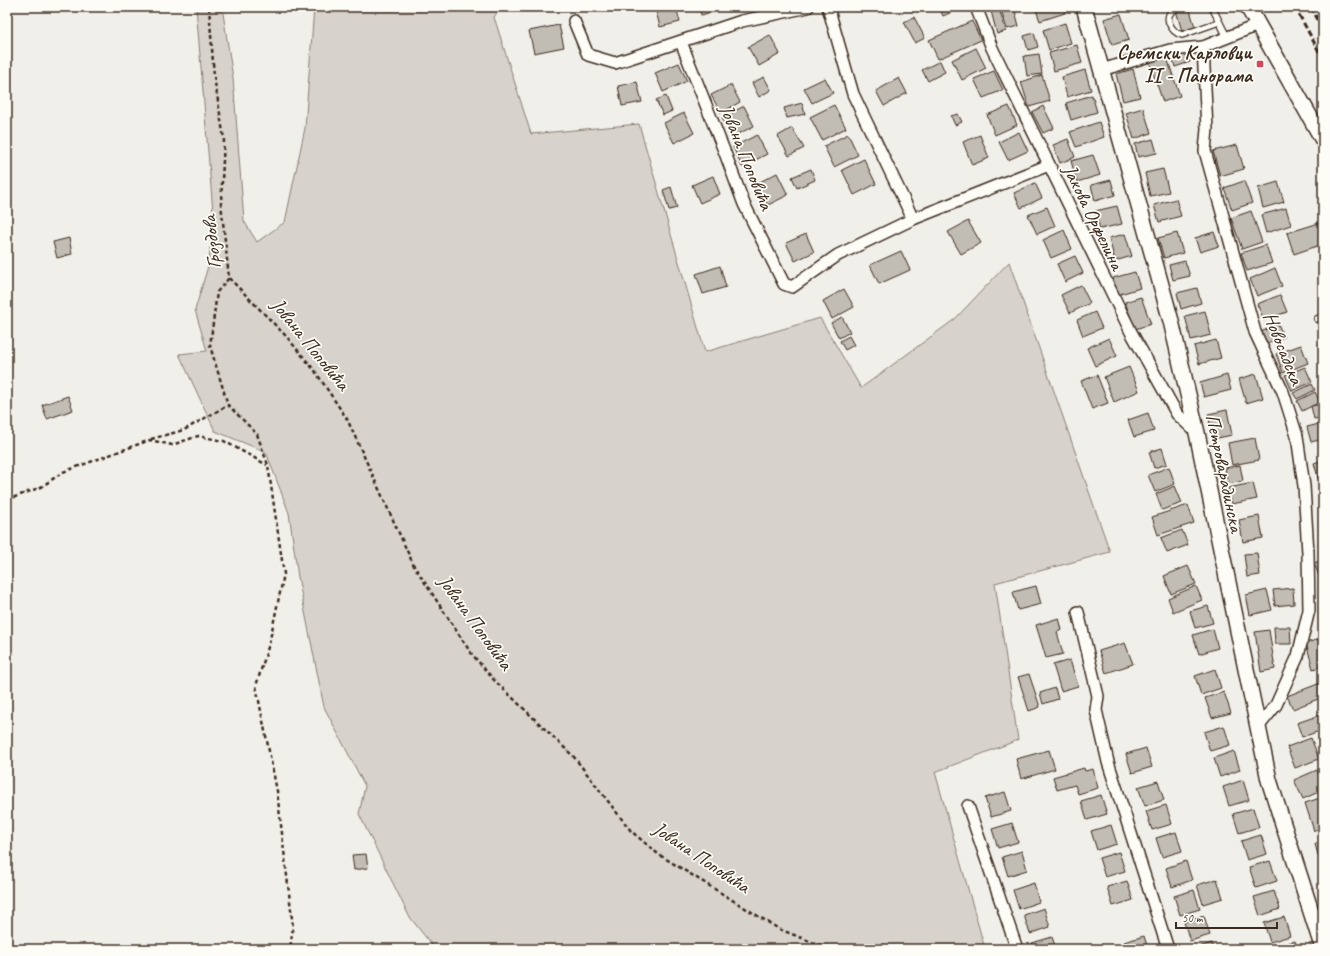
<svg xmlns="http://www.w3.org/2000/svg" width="1330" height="956" viewBox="0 0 1330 956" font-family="Caveat,sans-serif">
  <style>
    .green { fill: #d7d2cc; stroke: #897e75 }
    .building { fill: #c1bcb4; stroke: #3b2a1e }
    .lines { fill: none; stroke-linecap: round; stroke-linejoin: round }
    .lane-casing { stroke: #3b2a1e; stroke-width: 8 }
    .street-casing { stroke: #3b2a1e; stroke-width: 14 }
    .secondary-casing { stroke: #3b2a1e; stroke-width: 18 }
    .path { stroke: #3b2a1e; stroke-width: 2.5; stroke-dasharray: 4 3; stroke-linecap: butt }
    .lane { stroke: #fdfcf7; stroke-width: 5.5 }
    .street { stroke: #fdfcf7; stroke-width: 11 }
    .secondary { stroke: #fdfcf7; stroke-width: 15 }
    .rail { stroke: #3b2a1e; stroke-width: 3; stroke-dasharray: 6 3; stroke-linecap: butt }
    .poi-dot { fill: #d1495b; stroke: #fdfcf7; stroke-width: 1.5 }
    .labels { text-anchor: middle; stroke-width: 3.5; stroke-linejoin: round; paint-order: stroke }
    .poi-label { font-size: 20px; font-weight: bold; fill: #3b2a1e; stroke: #fdfcf7; text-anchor: end }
    .street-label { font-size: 20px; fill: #3b2a1e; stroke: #fdfcf7 }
  </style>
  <rect width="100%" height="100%" fill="#f1efea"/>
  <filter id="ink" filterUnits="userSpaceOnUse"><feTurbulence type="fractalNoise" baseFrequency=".025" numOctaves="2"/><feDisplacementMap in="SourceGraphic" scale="8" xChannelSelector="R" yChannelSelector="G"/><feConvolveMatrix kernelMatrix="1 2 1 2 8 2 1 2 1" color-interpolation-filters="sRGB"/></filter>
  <g filter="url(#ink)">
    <polygon class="green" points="196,7 222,7 233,78 244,221 257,242 285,222 305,128 314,7 501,7 494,17 531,134 639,124 705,352 820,318 861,388 955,319 1009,262 1110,552 995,583 1018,740 935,772 985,949 435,949 409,916 359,814 365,786 324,707 298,577 289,513 266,452 215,431 179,354 207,351 195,310 209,263 213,212"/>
    <g class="building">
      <polygon points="655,7 676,7 680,22 660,27"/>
      <polygon points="699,7 720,7 721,10 701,15"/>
      <polygon points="939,7 963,7 943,16"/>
      <polygon points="1000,7 1014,7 1019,26 1007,29"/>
      <polygon points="1035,7 1063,7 1065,13 1040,21"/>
      <polygon points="1175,7 1189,7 1195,27 1182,31"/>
      <polygon points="999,9 1006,31 997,34 991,11"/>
      <polygon points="1121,14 1129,40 1112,45 1104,19"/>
      <polygon points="914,17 925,38 915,43 904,22"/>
      <polygon points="972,21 981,40 938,59 929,40"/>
      <polygon points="1065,23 1071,43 1049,50 1043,30"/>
      <polygon points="559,25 564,47 534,53 529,31"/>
      <polygon points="1034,33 1038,47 1028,50 1024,36"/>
      <polygon points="770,35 780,54 759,66 748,47"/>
      <polygon points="1077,45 1082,63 1054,71 1049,53"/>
      <polygon points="976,48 986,68 962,80 952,60"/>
      <polygon points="1186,52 1190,62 1175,67 1172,57"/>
      <polygon points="1039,54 1042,74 1027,76 1024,56"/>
      <polygon points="1166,55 1180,96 1163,102 1149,61"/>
      <polygon points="940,61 945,72 928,81 922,70"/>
      <polygon points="679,63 687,81 663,92 655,73"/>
      <polygon points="1133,69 1140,97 1123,101 1116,74"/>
      <polygon points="1085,70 1091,90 1067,97 1062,77"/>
      <polygon points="994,71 1003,90 983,98 974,79"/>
      <polygon points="1042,75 1050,101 1029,107 1021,82"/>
      <polygon points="764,77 771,90 759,97 752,83"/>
      <polygon points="825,78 833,93 812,103 804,88"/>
      <polygon points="899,78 907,93 884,106 876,91"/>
      <polygon points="637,82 642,102 622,106 618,86"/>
      <polygon points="731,85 740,102 721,113 711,95"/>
      <polygon points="1092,95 1097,112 1071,120 1066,103"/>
      <polygon points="666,96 672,111 663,115 656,100"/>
      <polygon points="802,103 805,114 787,118 784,108"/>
      <polygon points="834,105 846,128 822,140 810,117"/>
      <polygon points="744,106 754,126 732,137 722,118"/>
      <polygon points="1009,106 1017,125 995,135 987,115"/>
      <polygon points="1043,106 1054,128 1043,133 1032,112"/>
      <polygon points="1143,108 1151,133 1134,139 1126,113"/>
      <polygon points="684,113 694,133 674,143 664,123"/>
      <polygon points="958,114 962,122 955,125 951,116"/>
      <polygon points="1099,122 1104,137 1076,147 1070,132"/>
      <polygon points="792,128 804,148 789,156 778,136"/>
      <polygon points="1019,132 1028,151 1008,160 999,142"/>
      <polygon points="848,134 858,155 834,167 824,146"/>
      <polygon points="757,135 767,154 742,167 733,147"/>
      <polygon points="980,135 989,158 972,165 963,142"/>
      <polygon points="1068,139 1075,157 1060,163 1053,145"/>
      <polygon points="1153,139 1157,153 1138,157 1135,144"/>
      <polygon points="1237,145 1244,169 1220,176 1213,151"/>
      <polygon points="1093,155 1100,175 1077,182 1071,161"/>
      <polygon points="864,159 876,184 854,195 842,170"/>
      <polygon points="811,169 815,180 797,188 792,177"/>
      <polygon points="1163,169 1169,192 1150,196 1145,173"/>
      <polygon points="777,173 788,195 768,205 756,184"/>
      <polygon points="713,176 720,194 700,203 692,185"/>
      <polygon points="1111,180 1115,195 1095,201 1091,185"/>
      <polygon points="1244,181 1252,203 1232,210 1224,188"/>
      <polygon points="1278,182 1284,202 1263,208 1258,188"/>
      <polygon points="1035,183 1042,198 1021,208 1014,193"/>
      <polygon points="671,187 677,208 669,210 663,190"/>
      <polygon points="1176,199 1181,216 1159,222 1154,205"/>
      <polygon points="1117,206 1122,224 1100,229 1095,211"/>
      <polygon points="1047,207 1055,226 1037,234 1028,215"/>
      <polygon points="1286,208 1291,225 1266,233 1261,215"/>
      <polygon points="1251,211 1262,242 1242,249 1231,218"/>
      <polygon points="968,221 981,243 961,254 948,232"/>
      <polygon points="1319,223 1323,234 1323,244 1294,254 1287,233"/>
      <polygon points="1064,230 1072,249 1051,258 1043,240"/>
      <polygon points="1214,232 1219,246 1200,252 1195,238"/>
      <polygon points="1177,233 1183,253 1164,258 1158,238"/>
      <polygon points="806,234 814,252 795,261 786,243"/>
      <polygon points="1125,234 1132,256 1115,261 1109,238"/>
      <polygon points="69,238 72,254 57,258 53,242"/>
      <polygon points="1266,245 1272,263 1247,271 1241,253"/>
      <polygon points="901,251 910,270 879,284 870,265"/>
      <polygon points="1075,256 1083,273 1065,282 1057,264"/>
      <polygon points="1185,261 1190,276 1173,280 1169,265"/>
      <polygon points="720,266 726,287 703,294 696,274"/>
      <polygon points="1275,268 1282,286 1257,296 1250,279"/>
      <polygon points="1135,272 1140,288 1117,295 1113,278"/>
      <polygon points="1081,285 1090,303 1070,313 1061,295"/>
      <polygon points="1197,288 1201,303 1181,309 1177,293"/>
      <polygon points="844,289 854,307 832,319 823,301"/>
      <polygon points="1280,295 1287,312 1264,320 1257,304"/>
      <polygon points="1141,297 1151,324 1135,329 1125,302"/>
      <polygon points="1205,311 1211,335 1191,340 1185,316"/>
      <polygon points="1095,312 1102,328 1083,336 1077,320"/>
      <polygon points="842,317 850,332 839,338 831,323"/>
      <polygon points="1278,324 1284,337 1267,344 1261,332"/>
      <polygon points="849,336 854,345 845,350 840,341"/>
      <polygon points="1109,338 1117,356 1095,366 1087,348"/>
      <polygon points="1216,340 1221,358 1199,364 1194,346"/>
      <polygon points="1301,345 1308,363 1283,373 1276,354"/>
      <polygon points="1129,367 1139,391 1114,402 1104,377"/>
      <polygon points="1305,367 1312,382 1292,391 1285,375"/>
      <polygon points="1256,374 1263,398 1246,403 1239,379"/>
      <polygon points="1097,375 1108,403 1092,409 1081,381"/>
      <polygon points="1227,375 1231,390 1204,397 1200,383"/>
      <polygon points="1312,384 1315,390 1297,399 1293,393"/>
      <polygon points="1315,392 1320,402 1302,411 1297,401"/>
      <polygon points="68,396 73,410 47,419 42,405"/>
      <polygon points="1323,404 1323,417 1314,419 1311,406"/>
      <polygon points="1227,410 1232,435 1213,439 1208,414"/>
      <polygon points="1148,413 1154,431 1134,437 1128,420"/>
      <polygon points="1323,423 1323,439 1311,442 1307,427"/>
      <polygon points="1255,438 1259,460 1232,465 1228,443"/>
      <polygon points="1162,448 1167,464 1154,468 1149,452"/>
      <polygon points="1323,460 1323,484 1320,485 1314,463"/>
      <polygon points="1240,465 1243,481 1228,484 1225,468"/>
      <polygon points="1169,467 1175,484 1155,492 1148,475"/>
      <polygon points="1253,483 1257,499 1232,504 1228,488"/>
      <polygon points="1175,486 1182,503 1162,510 1156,494"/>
      <polygon points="1188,505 1194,523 1158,535 1152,517"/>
      <polygon points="1259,516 1263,538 1243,542 1239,520"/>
      <polygon points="1182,530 1188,545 1167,553 1161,538"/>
      <polygon points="1257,553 1260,575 1247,577 1244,554"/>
      <polygon points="1323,560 1323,583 1322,583 1314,563"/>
      <polygon points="1188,566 1196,584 1171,594 1164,576"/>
      <polygon points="1036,586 1041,604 1018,610 1013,592"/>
      <polygon points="1196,586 1202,600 1173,612 1168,598"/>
      <polygon points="1293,588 1294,604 1275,606 1273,590"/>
      <polygon points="1267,590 1272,610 1250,615 1246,595"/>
      <polygon points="1208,606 1213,623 1195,628 1190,611"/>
      <polygon points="1059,618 1062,630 1057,632 1063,654 1046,658 1036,625"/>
      <polygon points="1274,627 1290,627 1291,644 1275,644"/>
      <polygon points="1213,629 1218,648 1199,654 1193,635"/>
      <polygon points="1269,630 1275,669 1261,672 1255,632"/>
      <polygon points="1323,638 1323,666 1313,669 1306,643"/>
      <polygon points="1125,643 1133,664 1106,673 1099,651"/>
      <polygon points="1070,660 1078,686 1061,691 1053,665"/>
      <polygon points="1215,669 1221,688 1201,695 1195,676"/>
      <polygon points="1029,674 1040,707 1029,711 1018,677"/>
      <polygon points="1323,682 1323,697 1293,709 1287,696"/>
      <polygon points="1055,688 1058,699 1043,704 1040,693"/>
      <polygon points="1224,692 1231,713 1212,718 1205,698"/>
      <polygon points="1323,714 1323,730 1302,737 1297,723"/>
      <polygon points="1224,726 1230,745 1210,751 1204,732"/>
      <polygon points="1311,738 1319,759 1295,768 1287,747"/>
      <polygon points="1146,748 1152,767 1132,773 1126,754"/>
      <polygon points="1049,750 1055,769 1021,779 1016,759"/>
      <polygon points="1234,751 1240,770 1220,777 1214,758"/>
      <polygon points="1084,768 1085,771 1093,769 1098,788 1078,794 1075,785 1057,790 1053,777"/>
      <polygon points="1317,770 1323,784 1323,790 1303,799 1294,780"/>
      <polygon points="1243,780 1249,800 1229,806 1223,787"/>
      <polygon points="1158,781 1164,800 1145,806 1138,787"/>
      <polygon points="1005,792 1011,811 991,817 985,798"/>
      <polygon points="1101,795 1107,814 1087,820 1081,801"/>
      <polygon points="1323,797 1323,828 1314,831 1305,803"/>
      <polygon points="1166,805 1172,824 1152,830 1146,811"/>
      <polygon points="1253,808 1259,827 1239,833 1233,814"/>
      <polygon points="1012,823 1018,842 998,848 992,829"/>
      <polygon points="1111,825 1117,844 1097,850 1091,831"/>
      <polygon points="1176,832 1182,851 1162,857 1156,838"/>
      <polygon points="1261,835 1267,854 1247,860 1241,841"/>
      <polygon points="1323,842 1323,853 1318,855 1315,844"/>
      <polygon points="1022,851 1027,870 1008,876 1002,857"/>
      <polygon points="1119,852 1125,871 1105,877 1099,858"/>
      <polygon points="366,854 368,868 354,870 352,855"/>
      <polygon points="1186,861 1192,880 1172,887 1166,868"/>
      <polygon points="1270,861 1277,881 1256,888 1249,867"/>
      <polygon points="1217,879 1223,898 1203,904 1197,885"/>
      <polygon points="1127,881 1133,900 1113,906 1107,887"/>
      <polygon points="1034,883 1039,902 1019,909 1013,890"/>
      <polygon points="1194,890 1200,909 1180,915 1174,896"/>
      <polygon points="1274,891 1280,909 1260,916 1254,897"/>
      <polygon points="1044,908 1050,927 1030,934 1024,915"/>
      <polygon points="1204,916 1210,935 1190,941 1184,922"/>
      <polygon points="1284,917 1290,936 1270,942 1264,923"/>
      <polygon points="1144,936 1148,949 1126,949 1124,942"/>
      <polygon points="1052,937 1056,949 1034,949 1032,943"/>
      <polygon points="1295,941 1298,949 1276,949 1275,947"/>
      <polygon points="1212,943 1214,949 1192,949"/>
    </g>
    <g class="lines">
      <defs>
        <g id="lane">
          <polyline points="1212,7 1227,37"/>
          <path d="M1176,9C1161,14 1171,33 1182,35L1219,22"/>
          <polyline points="1317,319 1323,316"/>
        </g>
        <g id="street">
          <polyline points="828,7 853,94 913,219"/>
          <polyline points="976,7 992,48 1131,332 1177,414 1197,433"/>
          <polyline points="574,21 588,55 615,63 742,21 808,7"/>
          <polyline points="1258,25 1203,47 1207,129 1205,151 1255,332 1283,392 1297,436 1304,486 1308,553 1309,610 1298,656 1276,705 1258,727"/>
          <polyline points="681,42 725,153 744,204 784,284 792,287 838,255 913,219 1049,165"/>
          <polyline points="1101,70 1170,50 1203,47"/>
          <polyline points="1078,612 1098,696 1096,710 1108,762 1168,949"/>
          <polyline points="968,806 1017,949"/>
        </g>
        <g id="secondary">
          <polyline points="1084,7 1171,321 1197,433 1269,780 1323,949"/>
          <polyline points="1248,7 1323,140"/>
        </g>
      </defs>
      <use href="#lane" class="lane-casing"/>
      <use href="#street" class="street-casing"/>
      <use href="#secondary" class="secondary-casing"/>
      <g class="path">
        <polyline points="209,7 214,76 224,139 221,203 229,278 217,292 210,346 228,405 257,434 268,465 284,574 269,644 256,686 277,791 293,927 290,949"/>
        <polyline points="229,278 286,336 315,371 347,419 414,566 471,653 494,680 574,757 631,831 658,854 779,929 817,944 835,949"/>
        <polyline points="151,439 184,430 228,405"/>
        <polyline points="7,500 41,487 63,472 150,440 172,445 198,436 224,441 267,465"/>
      </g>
      <use href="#lane" class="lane"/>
      <use href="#street" class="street"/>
      <use href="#secondary" class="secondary"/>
      <g class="rail">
        <polyline points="1295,7 1323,59"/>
        <polyline points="1311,7 1323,29"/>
      </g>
    </g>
  </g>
  <rect class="poi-dot" x="1256" y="60" width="8" height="8" rx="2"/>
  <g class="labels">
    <g class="poi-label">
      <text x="1252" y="59">Сремски Карловци<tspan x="1252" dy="23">II - Панорама</tspan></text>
    </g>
    <g class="street-label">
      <text transform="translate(747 157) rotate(68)" y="7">Јована Поповића</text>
      <text transform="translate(1094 217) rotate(64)" y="7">Јакова Орфелина</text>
      <text transform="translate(211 242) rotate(-96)" y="7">Гроздова</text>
      <text transform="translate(311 344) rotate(51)" y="7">Јована Поповића</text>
      <text transform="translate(1284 348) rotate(68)" y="7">Новосадска</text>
      <text transform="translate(1225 473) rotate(78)" y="7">Петроварадинска</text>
      <text transform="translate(476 622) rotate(54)" y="7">Јована Поповића</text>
      <text transform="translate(702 857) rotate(34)" y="7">Јована Поповића</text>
    </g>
  </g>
  <rect width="1330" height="956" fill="none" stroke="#fdfcf7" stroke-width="24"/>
  <rect x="12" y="12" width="1306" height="932" fill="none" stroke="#3b2a1e" stroke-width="1.5" filter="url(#ink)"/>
  <path d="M1176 922v6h101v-6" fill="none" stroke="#3b2a1e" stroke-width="2"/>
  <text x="1182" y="922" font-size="12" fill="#3b2a1e" stroke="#fdfcf7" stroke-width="3" paint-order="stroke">50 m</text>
</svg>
